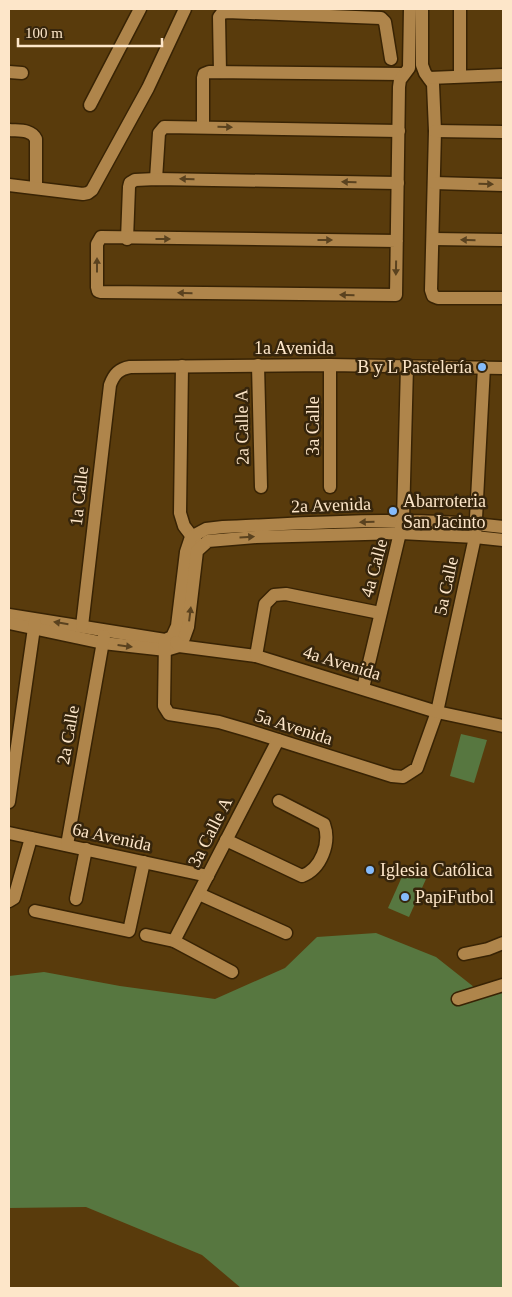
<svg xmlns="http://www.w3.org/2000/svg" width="512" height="1297" viewBox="0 0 512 1297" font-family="'Times New Roman',serif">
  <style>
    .green { fill: #577740 }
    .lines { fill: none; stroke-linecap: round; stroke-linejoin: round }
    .minor-casing { stroke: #382304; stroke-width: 15 }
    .minor { stroke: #af854b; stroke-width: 12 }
    .oneway { fill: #5a421f }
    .poi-dot { fill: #85bbfb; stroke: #36250c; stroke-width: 2 }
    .labels { text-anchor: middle; stroke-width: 5; stroke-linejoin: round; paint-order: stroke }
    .street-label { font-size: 18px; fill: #fde6c9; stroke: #36250c }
    .poi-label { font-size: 18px; fill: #fde6c9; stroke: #36250c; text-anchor: start }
  </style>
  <rect width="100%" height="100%" fill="#593b0c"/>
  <g class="green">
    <polygon points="461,734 487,740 474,783 450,776"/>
    <polygon points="405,870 426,879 409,917 388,908"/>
    <polygon points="376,933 436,957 479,991 503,985 503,1288 241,1288 202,1255 86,1207 9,1208 9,976 44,972 120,986 215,999 285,968 317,937"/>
  </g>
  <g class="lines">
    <defs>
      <g id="minor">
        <polyline points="422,9 422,65 425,73 433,84 435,131 431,290 433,296 438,298 503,298"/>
        <polyline points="460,9 460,76"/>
        <polyline points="9,72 22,73"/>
        <polyline points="220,72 219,17 222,13 227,12 381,18 385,22 391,59"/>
        <polyline points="429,78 503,75"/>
        <polyline points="90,105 140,9"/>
        <polyline points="203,126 203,78 204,74 209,72 403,74"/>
        <path d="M9,130C19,131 31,129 36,139V188"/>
        <polyline points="435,131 503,132"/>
        <polyline points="156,179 159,133 164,127 399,131"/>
        <polyline points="434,183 503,185"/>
        <polyline points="9,185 83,194 88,193 92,190 148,88 185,9"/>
        <polyline points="127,239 129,187 130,183 135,180 156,179 398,183"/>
        <polyline points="433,239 503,240"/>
        <polyline points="397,241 101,237 97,244 97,287 98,291 101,292 396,295 399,87 400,80 409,68 410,9"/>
        <polyline points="258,365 261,487"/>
        <polyline points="330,365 330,487"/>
        <polyline points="182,366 180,513 184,526 197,543"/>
        <path d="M9,615L165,640L172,637L177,626L186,552L191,537L206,529L223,527C317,523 410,516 503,527"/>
        <polyline points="9,623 103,643 166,650 179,646 184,638 188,627 197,551 208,541 256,537 401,533 475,537 503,540"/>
        <path d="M82,626L110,385C114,374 119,369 130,367L330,365L503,368"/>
        <polyline points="165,640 164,706 169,714 219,722 250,731 392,776 403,777 417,768 437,712 475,537 484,367"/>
        <polyline points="176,642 179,646 256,656 437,712 503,726"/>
        <polyline points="256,656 265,604 274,595 286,594 380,613"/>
        <polyline points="363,688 403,520 407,366"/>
        <polyline points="9,802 35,621"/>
        <polyline points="9,833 208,876"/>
        <path d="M226,840L302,876C321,869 331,843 324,824L279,801"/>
        <polyline points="67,845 104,636"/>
        <polyline points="199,894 286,933"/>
        <polyline points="76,899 86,849"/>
        <polyline points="9,901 14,898 31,838"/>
        <polyline points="35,911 129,931 144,862"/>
        <polyline points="146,935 174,941 232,972"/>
        <polyline points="174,941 278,740"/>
        <polyline points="464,954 488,949 503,943"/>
        <polyline points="458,999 503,985"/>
      </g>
    </defs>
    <use href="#minor" class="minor-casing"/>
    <use href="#minor" class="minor"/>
  </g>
  <defs><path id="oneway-solid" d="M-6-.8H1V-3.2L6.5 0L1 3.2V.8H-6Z" transform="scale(1.25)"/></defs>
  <g class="oneway">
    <use href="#oneway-solid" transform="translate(225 127) rotate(1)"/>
    <use href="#oneway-solid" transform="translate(187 179) rotate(-179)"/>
    <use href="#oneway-solid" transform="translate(349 182) rotate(-179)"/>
    <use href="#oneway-solid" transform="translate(486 184) rotate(1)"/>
    <use href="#oneway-solid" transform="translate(163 239)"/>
    <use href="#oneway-solid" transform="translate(325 240)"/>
    <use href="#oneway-solid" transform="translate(468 240) rotate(-179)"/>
    <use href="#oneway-solid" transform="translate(97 265) rotate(-90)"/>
    <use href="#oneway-solid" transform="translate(396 268) rotate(91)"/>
    <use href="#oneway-solid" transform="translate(185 293) rotate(-179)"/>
    <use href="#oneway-solid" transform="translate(347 295) rotate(-179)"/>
    <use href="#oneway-solid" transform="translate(367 522) rotate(178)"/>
    <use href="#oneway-solid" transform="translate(247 537) rotate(-3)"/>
    <use href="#oneway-solid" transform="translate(190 614) rotate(-83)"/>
    <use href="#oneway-solid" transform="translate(61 623) rotate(-171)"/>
    <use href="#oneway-solid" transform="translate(125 646) rotate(7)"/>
  </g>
  <g class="poi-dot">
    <circle cx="482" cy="367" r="5"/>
    <circle cx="393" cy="511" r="5"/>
    <circle cx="370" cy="870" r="5"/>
    <circle cx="405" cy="897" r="5"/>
  </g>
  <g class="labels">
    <g class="street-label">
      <text x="294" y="354">1a Avenida</text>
      <text transform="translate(313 426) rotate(-90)" y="6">3a Calle</text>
      <text transform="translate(242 427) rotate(-91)" y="6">2a Calle A</text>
      <text transform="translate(79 496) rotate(-84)" y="6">1a Calle</text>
      <text transform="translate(331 505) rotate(-2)" y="6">2a Avenida</text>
      <text transform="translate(374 568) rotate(-75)" y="6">4a Calle</text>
      <text transform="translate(446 586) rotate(-78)" y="6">5a Calle</text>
      <text transform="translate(342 663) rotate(17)" y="6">4a Avenida</text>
      <text transform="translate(294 727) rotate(18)" y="6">5a Avenida</text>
      <text transform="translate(68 735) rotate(-80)" y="6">2a Calle</text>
      <text transform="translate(210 832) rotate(-63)" y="6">3a Calle A</text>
      <text transform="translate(112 837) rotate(12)" y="6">6a Avenida</text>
    </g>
    <g class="poi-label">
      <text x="472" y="373" text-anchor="end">B y L Pastelería</text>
      <text x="403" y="507">Abarroteria<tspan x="403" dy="21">San Jacinto</tspan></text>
      <text x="380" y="876">Iglesia Católica</text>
      <text x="415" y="903">PapiFutbol</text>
    </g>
  </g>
  <rect width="512" height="1297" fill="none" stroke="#fde6c9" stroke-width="20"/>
  <path d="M18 38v8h144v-8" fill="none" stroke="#fde6c9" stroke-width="2.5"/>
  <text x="25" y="38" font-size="15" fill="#fde6c9" stroke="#36250c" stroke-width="4" paint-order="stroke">100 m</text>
</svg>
